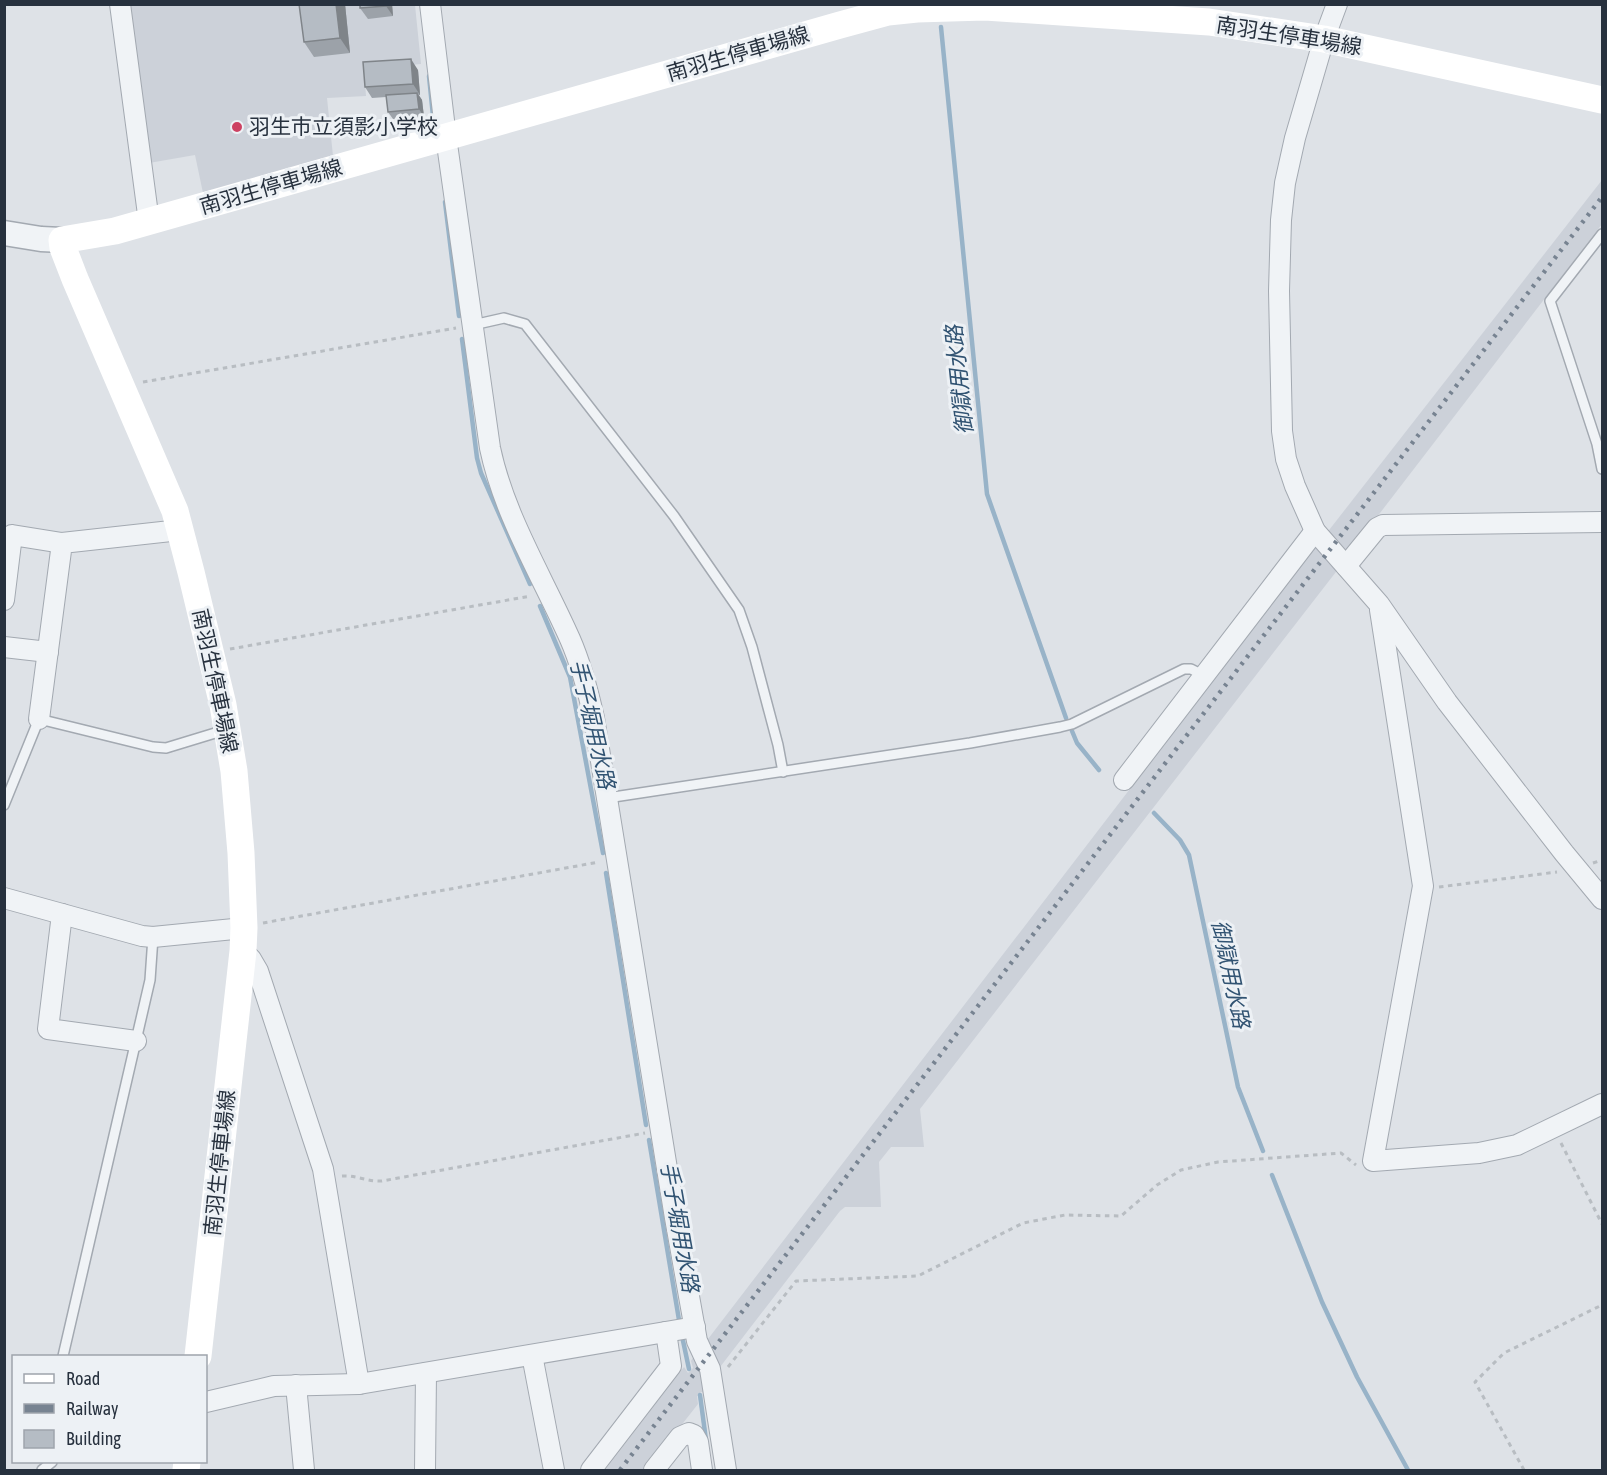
<svg xmlns="http://www.w3.org/2000/svg" width="1607" height="1475" viewBox="0 0 1607 1475" font-family="'Asap Condensed','Noto Sans JP',sans-serif">
  <style>
    .built { fill: #ccd1d9 }
    .lines { fill: none; stroke-linecap: round; stroke-linejoin: round }
    .stream { stroke: #98b3c8; stroke-width: 4.5 }
    .service-casing { stroke: #a3a9b1; stroke-width: 12 }
    .minor-casing { stroke: #a3a9b1; stroke-width: 22 }
    .tertiary-casing { stroke: #a3a9b1; stroke-width: 27 }
    .path { stroke: #b8bdc2; stroke-width: 3; stroke-dasharray: 4.5 4.5; stroke-linecap: butt }
    .service { stroke: #f0f3f6; stroke-width: 9 }
    .minor { stroke: #f0f3f6; stroke-width: 20 }
    .tertiary { stroke: #f0f3f6; stroke-width: 24 }
    .secondary { stroke: #fff; stroke-width: 27 }
    .rail { stroke: #778391; stroke-width: 4.5; stroke-dasharray: 3 6; stroke-linecap: butt }
    .wall { fill: #9ca2a9 }
    .shaded-wall { fill: #7f8489 }
    .building { fill: #b5bcc4; stroke: #7f8489; stroke-width: 1.5 }
    .poi-dot { fill: #cd4162; stroke: #edf1f5; stroke-width: 2 }
    .labels { text-anchor: middle; stroke-width: 6; stroke-linejoin: round; paint-order: stroke }
    .street-label { font-size: 21px; fill: #27313e; stroke: #edf1f5 }
    .poi-label { font-size: 21px; fill: #27313e; stroke: #edf1f5; text-anchor: start }
    .water-label { font-size: 22px; font-style: italic; fill: #315372; stroke: #edf1f5 }
  </style>
  <rect width="100%" height="100%" fill="#dee2e7"/>
  <g class="built">
    <polygon points="126,5 415,5 421,64 364,69 366,96 327,98 333,156 203,193 195,155 149,163"/>
    <polygon points="1602,180 1602,224 1347,556 1326,534"/>
    <polygon points="1317,545 1339,568 920,1109 924,1147 891,1147 879,1162 881,1207 845,1207 840,1211 717,1371 708,1339"/>
    <polygon points="694,1356 706,1384 705,1393 701,1392 697,1396 698,1404 646,1470 605,1470 684,1367 688,1373 693,1368 691,1361"/>
  </g>
  <g class="lines">
    <g class="stream">
      <polyline points="941,27 987,494 1066,718"/>
      <polyline points="429,76 433,116"/>
      <polyline points="445,202 459,316"/>
      <polyline points="462,339 477,458 481,473 530,584"/>
      <polyline points="540,606 570,677 603,853"/>
      <polyline points="1072,731 1077,743 1099,770"/>
      <polyline points="1154,813 1180,840 1189,855 1238,1087 1263,1151"/>
      <polyline points="606,873 646,1125"/>
      <polyline points="649,1140 679,1320"/>
      <polyline points="1272,1175 1322,1302 1357,1377 1408,1470"/>
      <polyline points="682,1336 689,1369"/>
      <polyline points="700,1395 706,1440"/>
    </g>
    <defs>
      <g id="service">
        <polyline points="1602,234 1550,301 1597,444 1602,469"/>
        <polyline points="473,325 504,318 525,324 674,516 739,610 752,647 778,745 783,772"/>
        <polyline points="607,798 970,743 1060,727 1072,724 1184,669 1191,669 1203,675"/>
        <polyline points="4,805 39,719 153,747 166,748 225,730"/>
        <polyline points="63,1356 150,980 153,937"/>
        <polyline points="42,1470 52,1462"/>
      </g>
      <g id="minor">
        <polyline points="120,4 149,222"/>
        <path d="M430,4L446,137L490,448C504,515 542,576 570,639C581,664 588,691 594,718L675,1218L697,1341L710,1369L726,1470"/>
        <polyline points="1337,4 1324,39 1295,138 1285,183 1281,220 1279,291 1282,431 1286,459 1295,486 1315,531 1379,604 1447,702 1564,853 1602,899"/>
        <polyline points="1346,566 1377,528 1383,525 1602,522"/>
        <polyline points="4,600 12,535 62,543"/>
        <polyline points="1380,610 1423,886 1373,1161 1479,1153 1517,1145 1602,1104"/>
        <polyline points="4,647 48,652"/>
        <polyline points="39,719 62,543 180,530"/>
        <polyline points="1124,780 1315,531"/>
        <polyline points="4,898 142,936 153,937 244,928"/>
        <polyline points="62,914 48,1029 136,1041"/>
        <polyline points="243,951 251,959 258,971 323,1169 359,1384"/>
        <polyline points="532,1355 554,1470"/>
        <polyline points="296,1385 304,1470"/>
        <polyline points="206,1402 274,1386 359,1384 695,1327"/>
        <polyline points="425,1470 426,1373"/>
        <polyline points="591,1470 671,1366 666,1332"/>
        <polyline points="654,1470 680,1437 689,1433 694,1435 698,1442 702,1470"/>
      </g>
      <polyline id="tertiary" points="4,233 41,239 62,240"/>
    </defs>
    <use href="#service" class="service-casing"/>
    <use href="#minor" class="minor-casing"/>
    <use href="#tertiary" class="tertiary-casing"/>
    <g class="path">
      <polyline points="143,382 456,328"/>
      <polyline points="230,649 531,596"/>
      <polyline points="1593,863 1602,860"/>
      <polyline points="1439,887 1557,872"/>
      <polyline points="263,923 599,862"/>
      <polyline points="1561,1143 1602,1224"/>
      <path d="M342,1176C356,1175 368,1182 382,1181L645,1133"/>
      <polyline points="728,1367 796,1281 918,1276 1023,1223 1065,1215 1121,1216 1157,1185 1181,1170 1218,1162 1341,1153 1356,1165"/>
      <polyline points="1524,1470 1475,1382 1504,1353 1602,1305"/>
    </g>
    <use href="#service" class="service"/>
    <use href="#minor" class="minor"/>
    <use href="#tertiary" class="tertiary"/>
    <g class="secondary">
      <polyline points="198,1356 243,951 244,928 241,853 234,771 223,705 191,572 175,511 75,279 63,248 62,240 115,231 840,25 888,12 917,9 985,7 1209,22 1324,39 1602,100"/>
      <polyline points="186,1470 187,1462"/>
    </g>
    <polyline class="rail" points="620,1470 1602,197"/>
  </g>
  <g class="wall">
    <polygon points="345,4 350,53 314,57 304,42"/>
    <polygon points="392,4 393,16 368,19 360,8"/>
    <polygon points="418,70 420,95 419,95 422,100 424,117 393,119 388,112 386,97 372,98 365,87"/>
  </g>
  <g class="shaded-wall">
    <polygon points="336,4 345,4 350,53 340,38"/>
    <polygon points="386,4 392,4 393,16 386,6"/>
    <polygon points="411,59 418,70 420,95 413,84"/>
    <polygon points="417,93 422,100 424,117 419,109"/>
  </g>
  <g class="building">
    <polygon points="299,4 336,4 340,38 304,42"/>
    <polygon points="360,4 386,4 386,6 360,8"/>
    <polygon points="411,59 413,84 365,87 363,62"/>
    <polygon points="417,93 419,109 388,112 386,95"/>
  </g>
  <circle class="poi-dot" cx="237" cy="127" r="6"/>
  <g class="labels">
    <g class="street-label">
      <text transform="translate(1289 36) rotate(9)" y="7">南羽生停車場線</text>
      <text transform="translate(738 54) rotate(-16)" y="7">南羽生停車場線</text>
      <text transform="translate(271 187) rotate(-16)" y="7">南羽生停車場線</text>
      <text transform="translate(215 681) rotate(78)" y="7">南羽生停車場線</text>
      <text transform="translate(220 1163) rotate(-84)" y="7">南羽生停車場線</text>
    </g>
    <g class="poi-label">
      <text x="249" y="134">羽生市立須影小学校</text>
    </g>
    <g class="water-label">
      <text transform="translate(959 380) rotate(-96)" y="8">御獄用水路</text>
      <text transform="translate(593 724) rotate(77)" y="8">手子堀用水路</text>
      <text transform="translate(1231 974) rotate(78)" y="8">御獄用水路</text>
      <text transform="translate(680 1227) rotate(80)" y="8">手子堀用水路</text>
    </g>
  </g>
  <rect width="1607" height="1475" fill="none" stroke="#27313e" stroke-width="12"/>
  <rect x="12" y="1355" width="195" height="108" fill="#edf1f5" stroke="#9ea4ac" stroke-width="1.5"/>
  <rect x="24" y="1374" width="30" height="9" fill="#ffffff" stroke="#9ea4ac" stroke-width="1.5"/>
  <text x="66" y="1385" font-size="18" fill="#27313e">Road</text>
  <rect x="24" y="1404" width="30" height="9" fill="#778391" stroke="#9ea4ac" stroke-width="1.5"/>
  <text x="66" y="1415" font-size="18" fill="#27313e">Railway</text>
  <rect x="24" y="1430" width="30" height="18" fill="#b5bcc4" stroke="#9ea4ac" stroke-width="1.5"/>
  <text x="66" y="1445" font-size="18" fill="#27313e">Building</text>
</svg>
